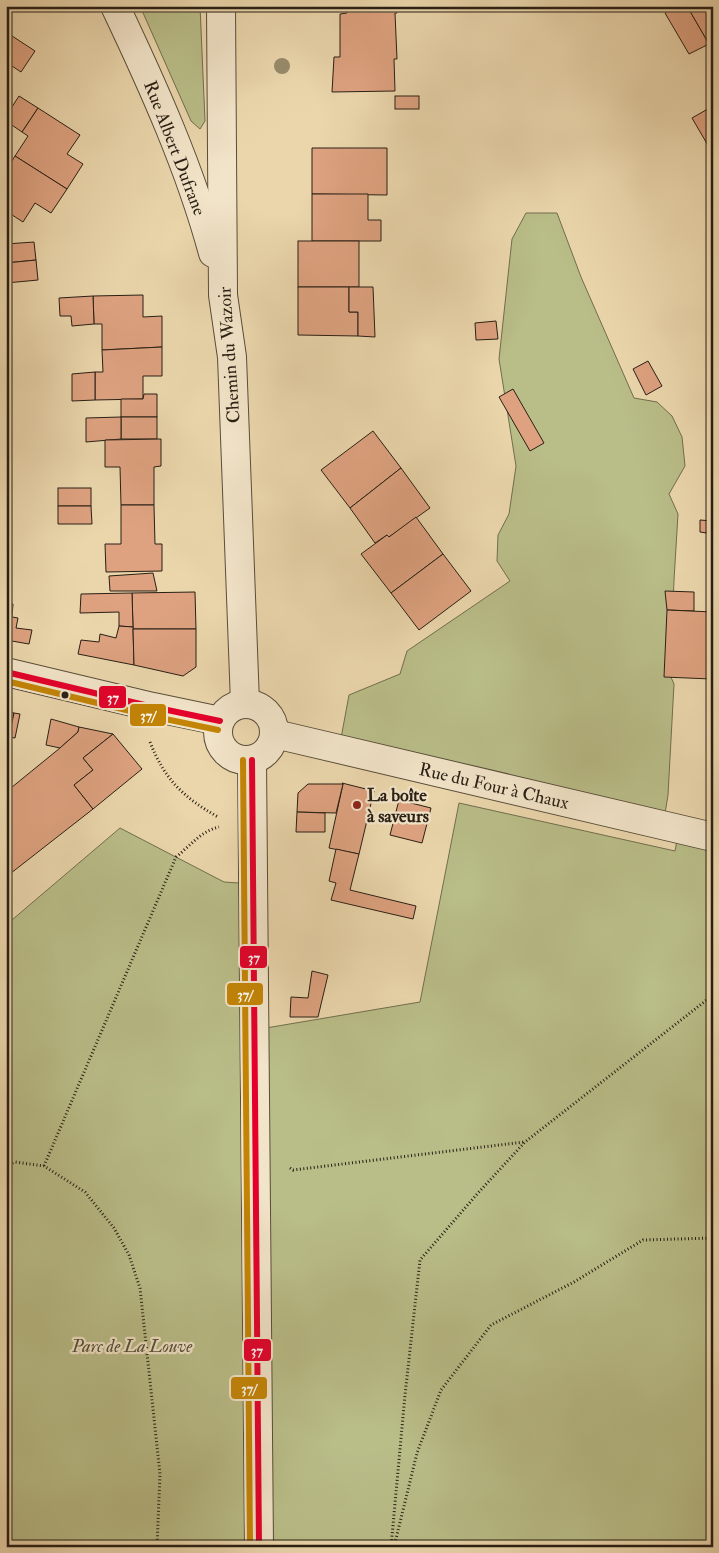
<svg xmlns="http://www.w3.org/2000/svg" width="719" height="1553" viewBox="0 0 719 1553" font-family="'IM FELL Double Pica',serif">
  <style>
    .green { fill: #b9bd88; stroke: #706e4e }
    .building { fill: #dea280; stroke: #281f14 }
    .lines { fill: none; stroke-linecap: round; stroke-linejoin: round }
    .minor-casing { stroke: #594d3a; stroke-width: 30 }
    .path { stroke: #281f14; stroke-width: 3; stroke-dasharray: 1 2.5; stroke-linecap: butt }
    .minor { stroke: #f2e4c9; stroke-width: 28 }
    .bus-1-casing { stroke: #f2e4c9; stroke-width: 10 }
    .bus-2-casing { stroke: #f2e4c9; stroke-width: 10 }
    .bus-1 { stroke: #e4002b; stroke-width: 6 }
    .bus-2 { stroke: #c38405; stroke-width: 6 }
    .tree { fill: #988b6c }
    .bus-dot { fill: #281f14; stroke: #f2e4c9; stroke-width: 2 }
    .poi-dot { fill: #8f2418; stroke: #f2e4c9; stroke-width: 2 }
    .labels { text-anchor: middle; stroke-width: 4.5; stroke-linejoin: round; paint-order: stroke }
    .street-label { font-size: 18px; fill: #281f14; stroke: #f2e4c9 }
    .poi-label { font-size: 18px; font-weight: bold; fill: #281f14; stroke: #f2e4c9; text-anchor: start }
    .park-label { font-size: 18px; font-style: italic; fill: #544e37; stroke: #f2e4c9 }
    .line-badge { stroke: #f2e4c9; stroke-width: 2 }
    .badge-label { font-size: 14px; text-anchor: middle; font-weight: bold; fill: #fff }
  </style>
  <rect width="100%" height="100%" fill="#ebd6ac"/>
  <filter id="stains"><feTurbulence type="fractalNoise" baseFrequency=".004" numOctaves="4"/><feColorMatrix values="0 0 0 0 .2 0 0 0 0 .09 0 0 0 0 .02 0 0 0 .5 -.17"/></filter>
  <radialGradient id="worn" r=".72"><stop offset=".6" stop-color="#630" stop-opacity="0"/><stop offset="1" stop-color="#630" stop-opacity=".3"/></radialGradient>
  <g class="green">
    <polygon points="140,6 200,6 205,121 200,129 191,121"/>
    <polygon points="526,213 557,213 581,277 634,398 657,402 672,416 682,437 685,466 669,494 678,514 674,580 670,675 674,684 668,795 663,826 339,749 349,695 400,674 407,651 510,581 497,561 498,535 509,514 516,466 499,359 512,239"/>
    <polygon points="459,803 675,851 679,830 713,837 713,1547 6,1547 6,925 120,828 224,882 253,884 254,1030 420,1002"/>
  </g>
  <g class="building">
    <polygon points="347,6 397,6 397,13 395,13 397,59 394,59 395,91 332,92 334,57 340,57 340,14 347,13"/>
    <polygon points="677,6 687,6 709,44 689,54 665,13"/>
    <polygon points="687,6 713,6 713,42 709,44"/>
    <polygon points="6,32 35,51 21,72 6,62"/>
    <polygon points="19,96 38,108 22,132 6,121 6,116"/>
    <rect x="395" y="96" width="24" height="13"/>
    <polygon points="713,106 713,154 692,118"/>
    <polygon points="38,108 80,135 67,154 83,164 67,189 15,156 28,136 22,132"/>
    <polygon points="312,148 387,148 387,195 312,194"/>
    <polygon points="15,156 67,189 51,213 35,203 23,222 6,211 6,170"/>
    <polygon points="312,194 368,194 368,220 381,220 381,241 312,241"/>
    <rect x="298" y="241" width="61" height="46"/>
    <polygon points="34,242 36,260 6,263 6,244"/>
    <polygon points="36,260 38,280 6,283 6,263"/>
    <polygon points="298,287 349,287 349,312 358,312 358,336 298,335"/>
    <polygon points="349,287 373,287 375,337 358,336 358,312 349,312"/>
    <polygon points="143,295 143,317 162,316 162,347 102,350 102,324 94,324 93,296"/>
    <polygon points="93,296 94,324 72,326 71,316 60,316 59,298"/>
    <polygon points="496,321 498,339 476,340 475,323"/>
    <polygon points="162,347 162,376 143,376 143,399 95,400 95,372 103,372 102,350"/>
    <polygon points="648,361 662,386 646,395 633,369"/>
    <polygon points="95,372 95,400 72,401 72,374"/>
    <polygon points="513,389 544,443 530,451 499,397"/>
    <polygon points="144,394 157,394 157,417 121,417 121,399 143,399"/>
    <rect x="121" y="417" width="36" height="22"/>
    <polygon points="121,417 121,439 86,442 86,418"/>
    <polygon points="373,431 401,468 350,508 321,470"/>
    <polygon points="161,439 161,466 154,467 154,505 121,505 120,467 105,467 105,440"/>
    <polygon points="401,468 430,508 389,537 387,535 375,543 350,508"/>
    <rect x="58" y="488" width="33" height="18"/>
    <polygon points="121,505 154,505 155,544 162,544 162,571 106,572 105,544 121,544"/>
    <polygon points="58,506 91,506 92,524 58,524"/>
    <polygon points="416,517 443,554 391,593 361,554 387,535 389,537"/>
    <polygon points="700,520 713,521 713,534 700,532"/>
    <polygon points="443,554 471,591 419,630 391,593"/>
    <polygon points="153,573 157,591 110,591 109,576"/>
    <polygon points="665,591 694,592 694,611 667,610"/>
    <polygon points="195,592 196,629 133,629 132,593"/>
    <polygon points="132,593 133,627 119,626 119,612 80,613 81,594"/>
    <polygon points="6,603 13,604 12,617 18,618 16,628 32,630 29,644 6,640"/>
    <polygon points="667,610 713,612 711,679 664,677"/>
    <polygon points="119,626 133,627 134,665 78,654 81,640 99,642 100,634 116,638"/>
    <polygon points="133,629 196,629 196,667 183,676 134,665"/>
    <polygon points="6,711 14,713 6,750"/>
    <polygon points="14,713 20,714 15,738 9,737"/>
    <polygon points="51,719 79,727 78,732 60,748 46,745"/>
    <polygon points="79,727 113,734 83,758 93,770 74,785 93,809 6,877 6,792 60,748 78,732"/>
    <polygon points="113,734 142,769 93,809 74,785 93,770 83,758"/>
    <polygon points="342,783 374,791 359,854 329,848 343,784"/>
    <polygon points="308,784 343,784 336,813 297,812 298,793"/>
    <polygon points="399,800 431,808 422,843 390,835"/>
    <polygon points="297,812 325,813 325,832 296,832"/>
    <polygon points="336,849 359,854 350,890 416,906 413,919 331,900 336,883 329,881"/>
    <polygon points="312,971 328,975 318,1017 290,1017 291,997 308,998"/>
  </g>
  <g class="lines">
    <defs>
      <g id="minor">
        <path d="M115,6C153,86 190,168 213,253"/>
        <polyline points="221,6 223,295 232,357 245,703"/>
        <polyline points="6,672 153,707 220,721"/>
        <circle cx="246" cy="732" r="28"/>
        <polyline points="275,734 713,837"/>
        <polyline points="252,760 259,1547"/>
      </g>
    </defs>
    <use href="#minor" class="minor-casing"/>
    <g class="path">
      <path d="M150,742C165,780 183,797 218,817"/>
      <polyline points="6,1166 15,1162 44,1166 85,1192 114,1228 129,1255 140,1288 160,1474 157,1547"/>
      <path d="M44,1166L176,857C190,846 201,831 219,827"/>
      <polyline points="290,1168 293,1170 524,1142"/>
      <polyline points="391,1547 405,1395 420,1260 478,1193 525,1142 713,995"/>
      <polyline points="394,1547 417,1453 441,1390 491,1325 574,1282 643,1240 713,1238"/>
    </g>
    <use href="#minor" class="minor"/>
    <defs>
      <g id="bus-1">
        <polyline points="6,672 153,707 220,721"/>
        <polyline points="252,760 259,1547"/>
      </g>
      <g id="bus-2">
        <polyline points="6,681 151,716 218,730"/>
        <polyline points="243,760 250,1547"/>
      </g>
    </defs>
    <use href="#bus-1" class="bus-1-casing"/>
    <use href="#bus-2" class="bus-2-casing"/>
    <use href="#bus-1" class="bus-1"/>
    <use href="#bus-2" class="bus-2"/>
  </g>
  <circle class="tree" cx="282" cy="66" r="8"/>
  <circle class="bus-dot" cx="65" cy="695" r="4.5"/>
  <circle class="poi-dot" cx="357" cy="805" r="5"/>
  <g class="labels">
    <g class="street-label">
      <text transform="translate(175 148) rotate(69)" y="6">Rue Albert Dufrane</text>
      <text transform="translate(229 355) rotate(-94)" y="6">Chemin du Wazoir</text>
      <text transform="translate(494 786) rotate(13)" y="6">Rue du Four à Chaux</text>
    </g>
    <g class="poi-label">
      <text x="367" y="801">La boîte<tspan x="367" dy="21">à saveurs</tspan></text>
    </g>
    <g class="park-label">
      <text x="132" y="1352">Parc de La Louve</text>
    </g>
  </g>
  <g class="line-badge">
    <rect x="98" y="685" width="29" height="24" rx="5" fill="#e4002b"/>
    <rect x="129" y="703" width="38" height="24" rx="5" fill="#c38405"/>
    <rect x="239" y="945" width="29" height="24" rx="5" fill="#e4002b"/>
    <rect x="226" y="982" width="38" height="24" rx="5" fill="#c38405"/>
    <rect x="243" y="1338" width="29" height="24" rx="5" fill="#e4002b"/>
    <rect x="230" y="1376" width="38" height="24" rx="5" fill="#c38405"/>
  </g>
  <g class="badge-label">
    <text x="113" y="702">37</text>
    <text x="148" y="720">37/</text>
    <text x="254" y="962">37</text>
    <text x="245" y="999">37/</text>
    <text x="257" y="1355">37</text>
    <text x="249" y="1393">37/</text>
  </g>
  <rect width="719" height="1553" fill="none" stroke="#ebd6ac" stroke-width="25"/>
  <rect x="8" y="8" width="704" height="1538" fill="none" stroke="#281f14" stroke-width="2.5"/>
  <rect x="12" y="12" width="694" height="1528" fill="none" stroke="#281f14"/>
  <rect width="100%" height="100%" filter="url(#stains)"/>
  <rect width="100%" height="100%" fill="url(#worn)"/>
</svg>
